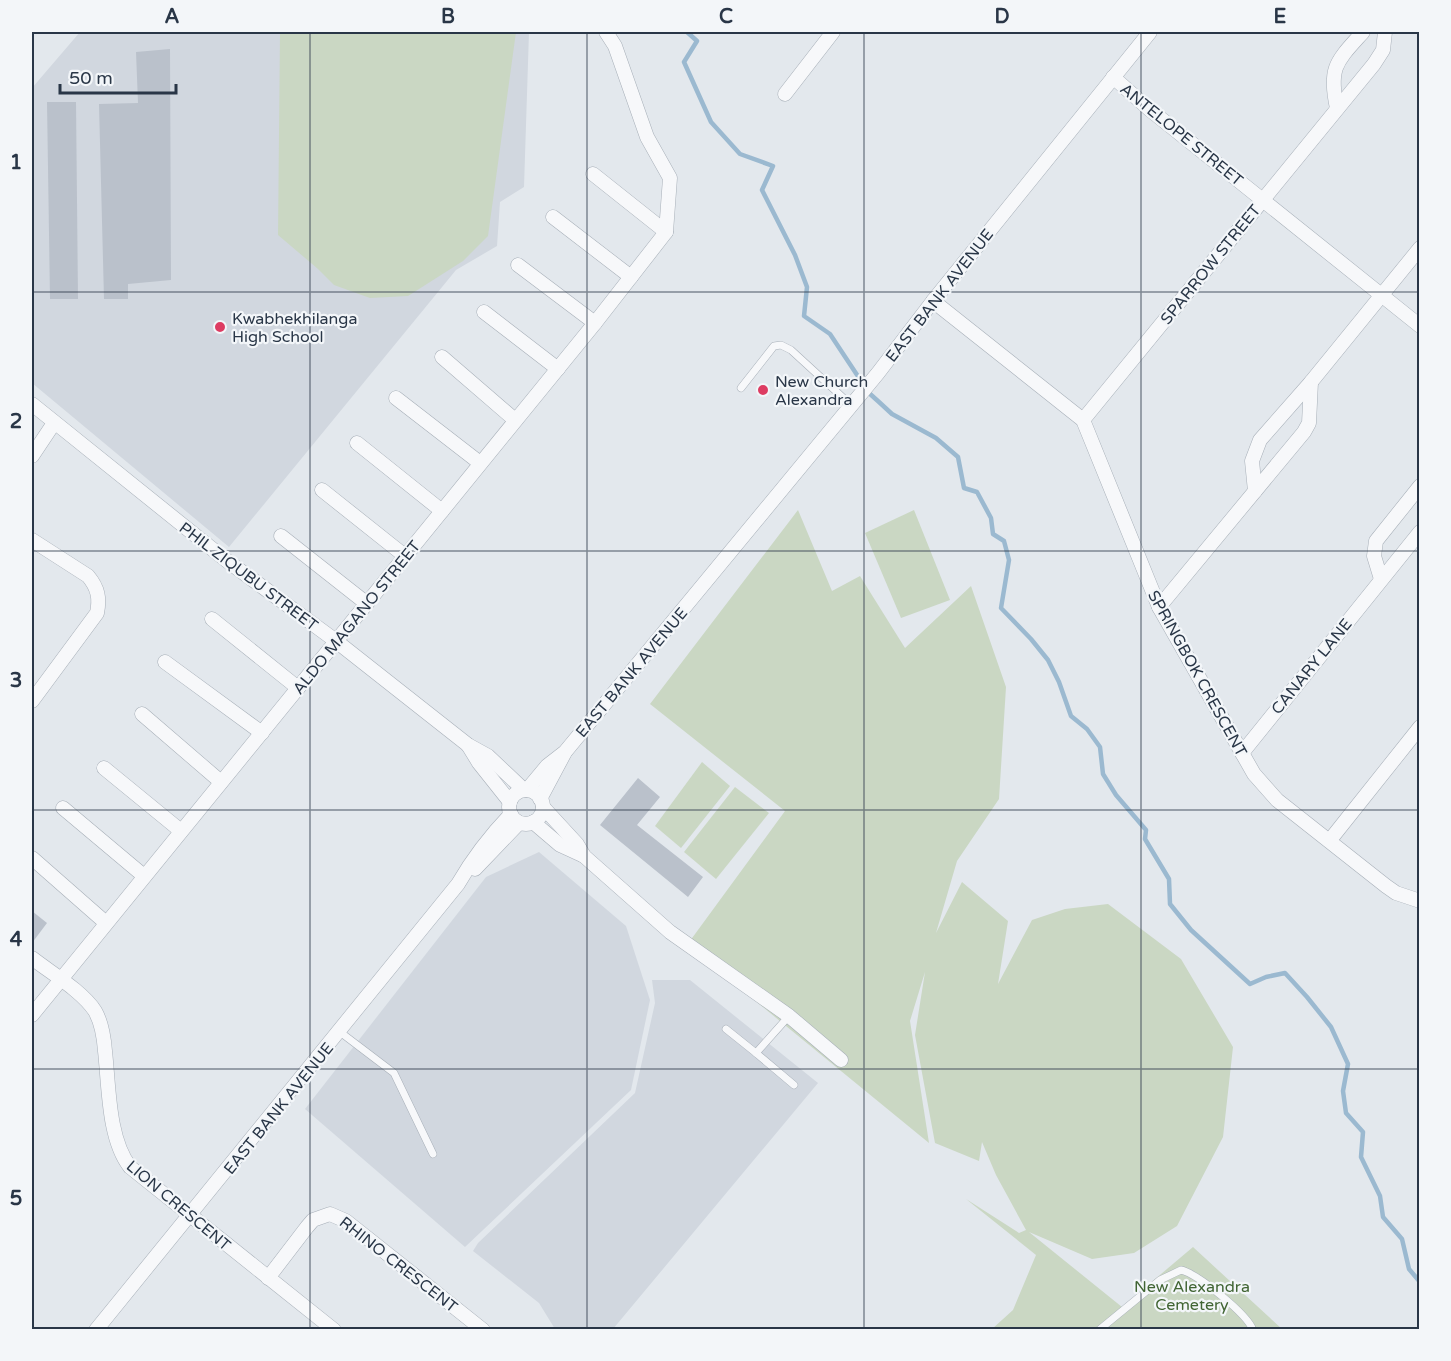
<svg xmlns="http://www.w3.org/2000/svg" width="1451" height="1361" viewBox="0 0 1451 1361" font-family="'Varela Round',sans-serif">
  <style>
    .built { fill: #d1d7df }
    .green { fill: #cad7c3 }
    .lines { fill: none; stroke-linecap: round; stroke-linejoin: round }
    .stream { stroke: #9bb9d0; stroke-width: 4.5 }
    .building { fill: #bac1cb }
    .lane-casing { stroke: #a7afb8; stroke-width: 8 }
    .street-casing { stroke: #a7afb8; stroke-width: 15 }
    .lane { stroke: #f7f8fa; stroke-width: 7 }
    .street { stroke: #f7f8fa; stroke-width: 14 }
    .grid { fill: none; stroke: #293647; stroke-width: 1.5; stroke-opacity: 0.55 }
    .poi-dot { fill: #dd3c62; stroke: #f3f6f9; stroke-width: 2 }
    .labels { text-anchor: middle; stroke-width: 4.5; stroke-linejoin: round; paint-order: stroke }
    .street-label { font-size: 16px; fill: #293647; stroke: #f3f6f9 }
    .poi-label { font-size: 16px; fill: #293647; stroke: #f3f6f9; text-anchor: start }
    .park-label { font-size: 16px; fill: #416534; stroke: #f3f6f9 }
    .neatline { fill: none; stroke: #293647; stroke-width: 2 }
    .grid-label { font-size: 20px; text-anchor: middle; font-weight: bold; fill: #293647 }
  </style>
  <rect width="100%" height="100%" fill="#e3e8ed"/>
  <g class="built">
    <polygon points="80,32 529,32 524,187 500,202 497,246 456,270 229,547 32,383 32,88"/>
    <polygon points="539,852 626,926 650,1000 631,1090 465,1247 305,1109 486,877"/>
    <polygon points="652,980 690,980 818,1083 613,1329 555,1329 539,1303 473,1251 478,1243 635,1093 655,1003"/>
  </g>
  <g class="green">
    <polygon points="280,32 516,32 488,236 463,261 408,296 370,298 334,285 318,269 278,235"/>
    <polygon points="798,510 832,591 860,576 905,648 971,586 1006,687 999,799 957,861 936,933 962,882 1008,921 998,984 1032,920 1065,909 1108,904 1181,959 1233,1047 1223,1137 1177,1226 1134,1253 1092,1259 1029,1232 1122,1307 1193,1247 1282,1329 992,1329 1013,1310 1036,1255 966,1199 1019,1233 1026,1230 996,1175 982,1142 979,1161 935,1143 915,1035 925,972 910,1021 929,1143 687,945 785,811 650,704"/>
    <polygon points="914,510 950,600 901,618 865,533"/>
    <polygon points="702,762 730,786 681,848 655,826"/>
    <polygon points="735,787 769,813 716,879 684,852"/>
  </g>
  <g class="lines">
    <polyline class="stream" points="687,32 697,41 684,62 711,122 740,154 773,166 762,190 795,255 807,287 804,316 830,334 869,393 879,402 892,414 936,438 958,457 964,488 977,492 991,518 993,534 1004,541 1009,560 1001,608 1031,639 1048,660 1059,682 1071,716 1087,729 1100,747 1103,774 1116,795 1146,830 1145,839 1169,879 1170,904 1191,930 1250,984 1266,977 1285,973 1307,997 1331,1027 1348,1064 1343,1091 1346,1113 1363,1132 1361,1157 1380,1196 1383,1217 1402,1239 1409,1269 1420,1282"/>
  </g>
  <g class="building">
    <polygon points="170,49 171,280 128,284 128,299 104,299 99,104 138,103 136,52"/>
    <polygon points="47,102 76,102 78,299 50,299"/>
    <polygon points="638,778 660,797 637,825 703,877 688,897 600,825"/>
    <polygon points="32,911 47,923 32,943"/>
  </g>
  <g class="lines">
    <defs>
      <g id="lane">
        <polyline points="741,388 774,346 781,345 791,350 851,405"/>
        <polyline points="726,1029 756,1053 789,1016"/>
        <polyline points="340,1032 394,1073 433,1154"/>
        <polyline points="756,1053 794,1085"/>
        <path d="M1099,1330L1160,1280L1181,1270C1198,1274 1247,1314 1253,1330"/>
      </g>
      <g id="street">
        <polyline points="1113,77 1149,109 1420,326"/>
        <polyline points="785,94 833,32"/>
        <path d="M1337,108C1328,67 1337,61 1363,32"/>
        <polyline points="593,174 666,232"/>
        <polyline points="553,217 631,277"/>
        <polyline points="518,265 595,323"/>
        <polyline points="933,301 1083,420 1159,607 1254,774 1277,800 1386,886 1396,893 1420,901"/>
        <polyline points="484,312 558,369"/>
        <polyline points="442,357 515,420"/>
        <polyline points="396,398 480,463"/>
        <polyline points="32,404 226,560 336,641 468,745 488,756 524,790"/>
        <polyline points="1083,420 1374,64 1383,50 1385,32"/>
        <polyline points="357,443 442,511"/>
        <polyline points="32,456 54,423"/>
        <polyline points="322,490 405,556"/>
        <polyline points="1255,491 1252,461 1260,440 1311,382 1420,248"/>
        <polyline points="281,536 366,603"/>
        <path d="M32,540L88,576C98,588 100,598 97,613L32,701"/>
        <polyline points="1381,579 1374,556 1376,541 1420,486"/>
        <polyline points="1159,607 1304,432 1309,423 1311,382"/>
        <polyline points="212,619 298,688"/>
        <polyline points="165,662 262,733"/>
        <polyline points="142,714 221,782"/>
        <polyline points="468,745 479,763 510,802"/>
        <polyline points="1242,753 1420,532"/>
        <polyline points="104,768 181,831"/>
        <polyline points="527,790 547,766 565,752 878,373 933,301 1150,32"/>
        <circle cx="526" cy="807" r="17"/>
        <polyline points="540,799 564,754"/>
        <polyline points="543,807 577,844 584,856 670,932 789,1016 841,1060"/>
        <polyline points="63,808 144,876"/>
        <polyline points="533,822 560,845 584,856"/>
        <polyline points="1330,840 1420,727"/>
        <polyline points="32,858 106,923"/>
        <polyline points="475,869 519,823"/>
        <path d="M32,958C51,973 82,991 95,1011C102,1023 104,1038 105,1051C109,1086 108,1139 130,1167L334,1330"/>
        <polyline points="32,1015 595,323 666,232 670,178 647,137 615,46 606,32"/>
        <polyline points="268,1278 307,1227 313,1220 330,1214 346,1221 483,1330"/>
        <path d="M96,1330L458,884C473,858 490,836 511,814"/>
      </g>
    </defs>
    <use href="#lane" class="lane-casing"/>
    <use href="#street" class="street-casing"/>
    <use href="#lane" class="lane"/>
    <use href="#street" class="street"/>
  </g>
  <path class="grid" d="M310,32V1330M587,32V1330M864,32V1330M1141,32V1330M32,292H1420M32,551H1420M32,810H1420M32,1069H1420"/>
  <g class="poi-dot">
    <circle cx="220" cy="327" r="6"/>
    <circle cx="763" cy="390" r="6"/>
  </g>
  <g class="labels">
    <g class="street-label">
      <text transform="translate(1182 134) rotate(39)" y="6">ANTELOPE STREET</text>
      <text transform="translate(1210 264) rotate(-51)" y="6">SPARROW STREET</text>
      <text transform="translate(939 295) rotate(-52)" y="6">EAST BANK AVENUE</text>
      <text transform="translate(249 576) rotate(37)" y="6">PHIL ZIQUBU STREET</text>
      <text transform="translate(356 617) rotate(-51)" y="6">ALDO MAGANO STREET</text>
      <text transform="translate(1311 666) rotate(-51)" y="6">CANARY LANE</text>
      <text transform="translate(631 672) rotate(-50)" y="6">EAST BANK AVENUE</text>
      <text transform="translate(1198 673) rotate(61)" y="6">SPRINGBOK CRESCENT</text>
      <text transform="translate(278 1108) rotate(-51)" y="6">EAST BANK AVENUE</text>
      <text transform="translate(179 1205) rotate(40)" y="6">LION CRESCENT</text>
      <text transform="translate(399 1264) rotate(38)" y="6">RHINO CRESCENT</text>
    </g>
    <g class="poi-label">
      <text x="232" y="324">Kwabhekhilanga<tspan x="232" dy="18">High School</tspan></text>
      <text x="775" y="387">New Church<tspan x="775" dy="18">Alexandra</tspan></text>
    </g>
    <g class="park-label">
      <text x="1192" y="1292">New Alexandra<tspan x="1192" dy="18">Cemetery</tspan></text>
    </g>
  </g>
  <rect width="1451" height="1361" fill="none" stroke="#f3f6f9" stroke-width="66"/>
  <path d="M60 84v9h116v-9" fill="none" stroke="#293647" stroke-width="3"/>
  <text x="69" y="84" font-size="18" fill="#293647" stroke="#f3f6f9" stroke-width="4.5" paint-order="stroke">50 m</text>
  <rect x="33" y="33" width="1385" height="1295" class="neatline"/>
  <g class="grid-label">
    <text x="172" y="23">A</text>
    <text x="448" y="23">B</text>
    <text x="726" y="23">C</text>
    <text x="1002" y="23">D</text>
    <text x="1280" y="23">E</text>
    <text x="16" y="169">1</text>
    <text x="16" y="428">2</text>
    <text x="16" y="687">3</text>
    <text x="16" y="946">4</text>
    <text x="16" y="1205">5</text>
  </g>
</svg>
